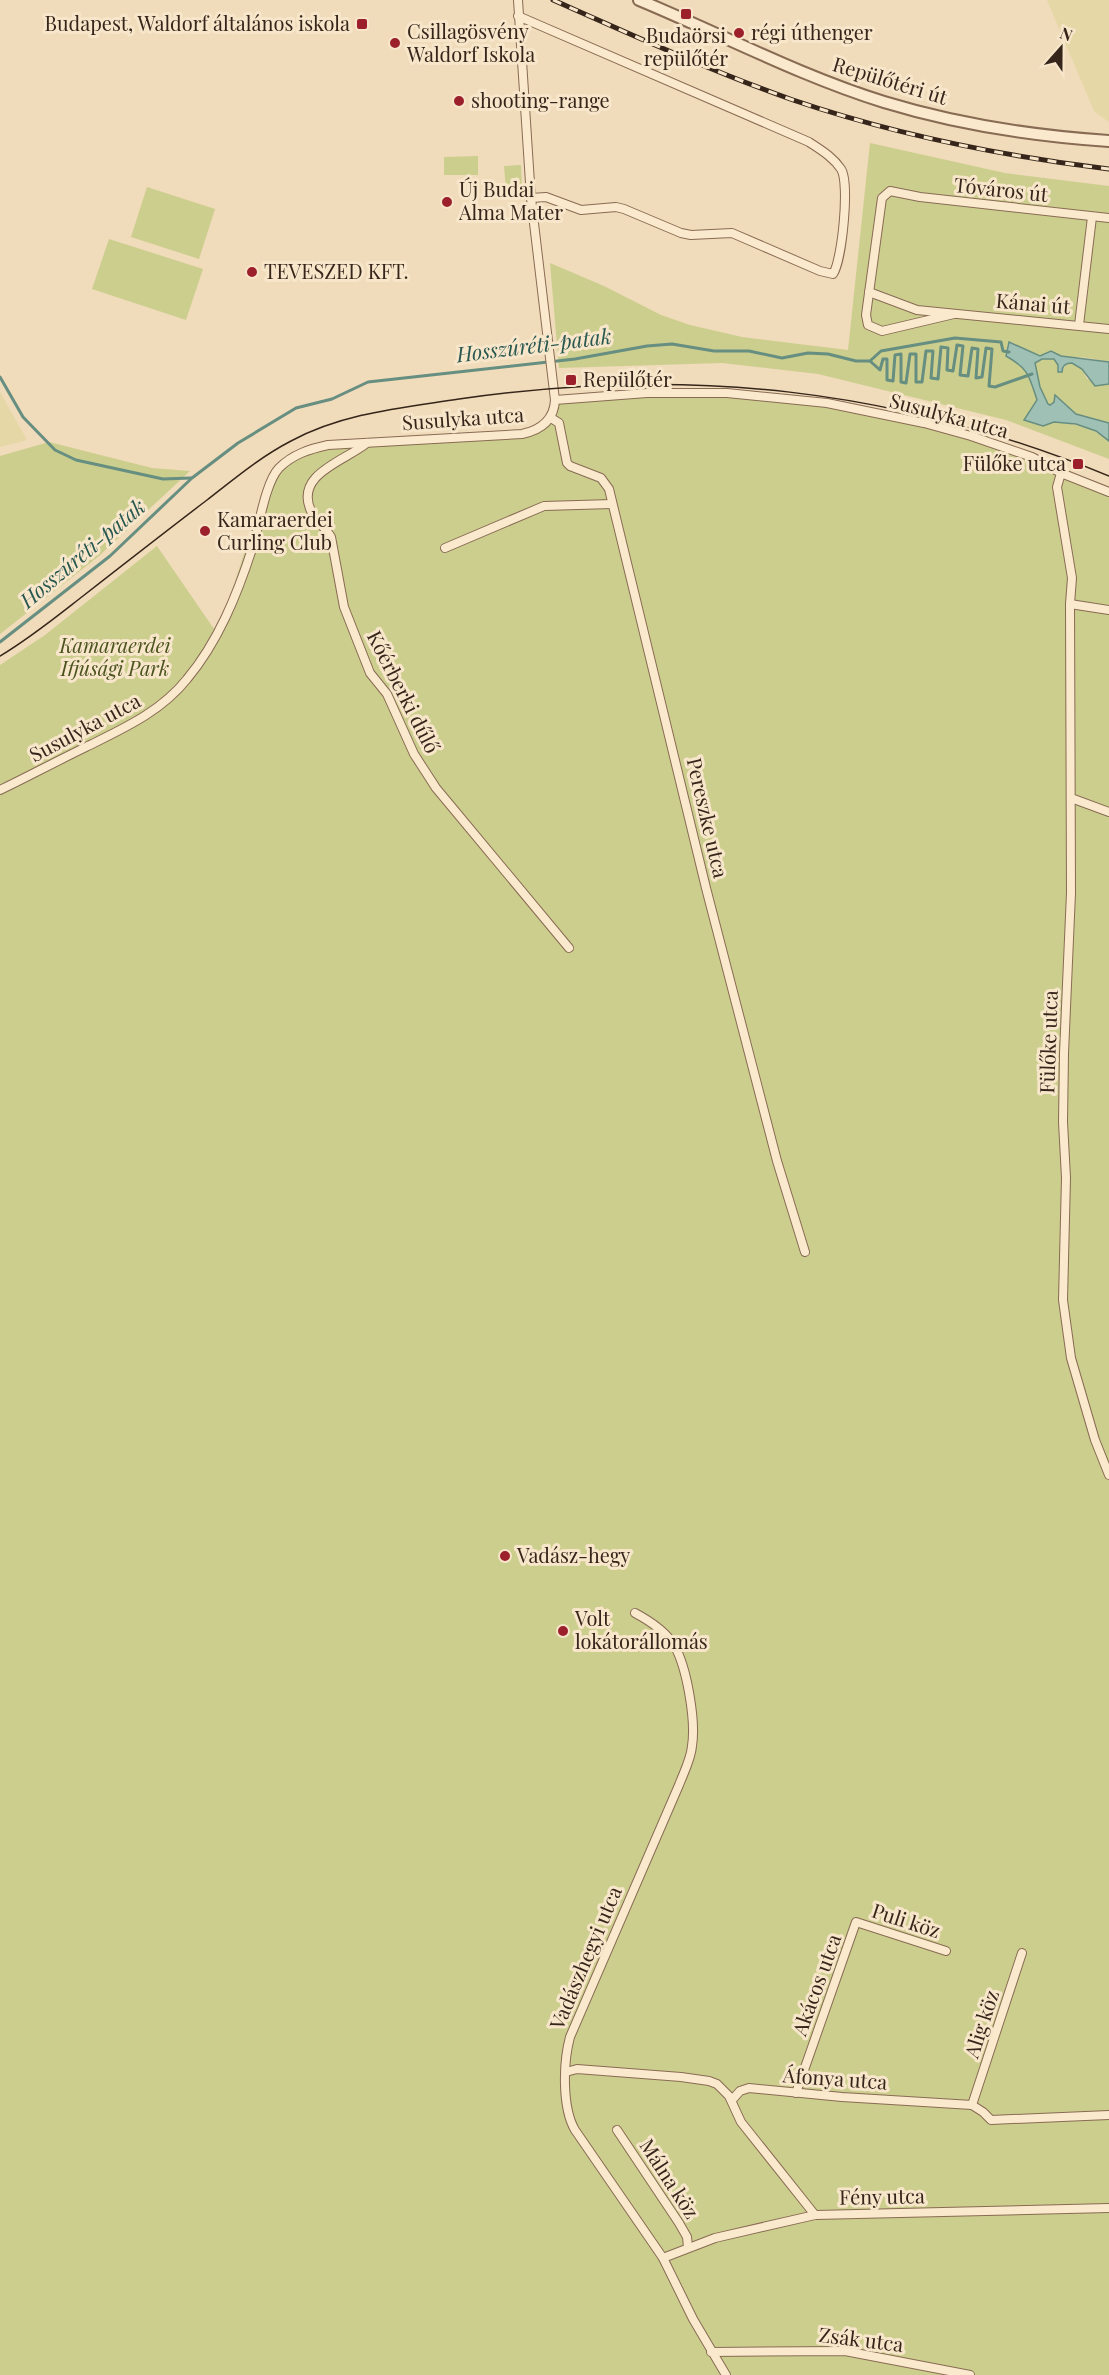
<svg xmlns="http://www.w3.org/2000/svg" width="1109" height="2375" viewBox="0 0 1109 2375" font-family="'Playfair Display',serif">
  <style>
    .farmland { fill: #e6d7a7 }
    .green { fill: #ccce8e }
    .water { fill: #9fc0b4; stroke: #668e81; stroke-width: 1.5 }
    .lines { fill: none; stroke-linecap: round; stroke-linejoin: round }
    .stream { stroke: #668e81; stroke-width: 3 }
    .minor-casing { stroke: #886b53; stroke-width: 10 }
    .tertiary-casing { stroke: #886b53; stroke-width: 14 }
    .minor { stroke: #fbe9cd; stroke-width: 8 }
    .tertiary { stroke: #fbe9cd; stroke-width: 10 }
    .tram { stroke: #36251a; stroke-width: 1.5 }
    .rail-casing { stroke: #36251a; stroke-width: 5 }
    .rail { stroke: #f7e6ca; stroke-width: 3; stroke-dasharray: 9; stroke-linecap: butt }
    .poi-dot { fill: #9b202b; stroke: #f7e6ca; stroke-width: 2 }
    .labels { text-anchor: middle; stroke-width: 6; stroke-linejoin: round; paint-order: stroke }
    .poi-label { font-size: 20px; fill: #36251a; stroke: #f7e6ca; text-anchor: start }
    .street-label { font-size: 20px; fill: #36251a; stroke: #f7e6ca }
    .park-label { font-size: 20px; font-style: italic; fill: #4b531f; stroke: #f7e6ca }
    .water-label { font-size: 21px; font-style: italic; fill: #285750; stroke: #f7e6ca }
  </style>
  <rect width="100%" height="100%" fill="#f0dbba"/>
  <g class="farmland">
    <polygon points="1047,0 1109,0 1109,122 1094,111"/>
    <polygon points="0,392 27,440 0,447"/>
  </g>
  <g class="green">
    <path d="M870,143L1005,173L1109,186V362C1098,360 1087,357 1076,357C1048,356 1036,359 1012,342L1008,344L1006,356C1029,370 1029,375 1037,400L1024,420C1055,424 1084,419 1109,441V459L1006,420L818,374L722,363L559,368L550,263L604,286L661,315L690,325L742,337L848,350Z"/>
    <polygon points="478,156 478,175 444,175 444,157"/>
    <polygon points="521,165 522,188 506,189 504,166"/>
    <polygon points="147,187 215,209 199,259 131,237"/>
    <polygon points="109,239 203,269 186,320 92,289"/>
    <polygon points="1042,359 1054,359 1062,372 1067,363 1072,363 1082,369 1087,379 1109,384 1109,423 1076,414 1058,397 1055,396 1054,402 1050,405 1048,404 1040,387 1035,363"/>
    <path d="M647,393L775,397L924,423L1004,447L1109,492V2375H0V665L45,635L157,546L214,629C219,620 225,610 229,600C243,561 262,479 298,457C320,443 353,454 368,443L522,434L545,424L555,400Z"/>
    <polygon points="49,442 152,468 190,471 99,556 0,634 0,456"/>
  </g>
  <path class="water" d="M1009,342L1040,356L1051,351L1061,356L1109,362V384L1095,386L1082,369L1072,363C1066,363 1062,366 1062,372H1058V365L1054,359H1042L1035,363L1040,387L1048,404L1050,405L1054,402L1055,395L1076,414L1109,423V441L1096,431L1076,424L1054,422L1043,426L1024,420L1037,400C1029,376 1029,369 1006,356Z"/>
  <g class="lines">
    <g class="stream">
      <polyline points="870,361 880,370 883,359 887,359 887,380 893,381 895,355 901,354 901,382 906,383 910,354 916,354 916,382 922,382 926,351 933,351 931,378 938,379 941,347 948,348 947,370 953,371 957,345 963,346 960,375 968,376 972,348 978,349 976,378 982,377 986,348 992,349 989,386 995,387 1032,374"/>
      <polyline points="0,377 23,417 55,450 76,460 163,479 191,478"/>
      <polyline points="0,642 110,556 192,478 238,443 296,408 332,399 368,382 575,359 647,346 672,344 714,351 749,351 782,358 808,353 828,354 856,361 870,361 881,351 955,338 1001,342 1003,351 1009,352"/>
    </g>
    <defs>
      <g id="minor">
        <path d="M518,16L809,142C821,150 833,157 841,169C850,183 842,261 833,274L820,271L732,233L691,235L681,233L624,209L616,207L581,210L546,197L531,198"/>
        <polyline points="869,292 917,310 1109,329"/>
        <polyline points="954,314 882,331 868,325 866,315 882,198 890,191 920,197 1109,218"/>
        <polyline points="1079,325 1092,217"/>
        <polyline points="555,400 647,393 727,393 827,403 924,423 971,436 1032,457 1061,473 1109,492"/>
        <polyline points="551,418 559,423 567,463 570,466 601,478 609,489 706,888 777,1161 805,1252"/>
        <path d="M367,443C345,461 294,474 311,511C315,521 325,527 331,537L344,607L370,673L387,694L414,754L436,788L569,948"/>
        <polyline points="1061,473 1057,487 1072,578 1070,604 1071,893 1064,1053 1063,1122 1066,1178 1063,1300 1071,1358 1095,1440 1109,1475"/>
        <polyline points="445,548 544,506 612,504"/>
        <polyline points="1070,604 1109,610"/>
        <path d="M0,790C29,776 57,761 86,747C122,729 161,712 187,679C218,642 237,595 252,549C259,527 265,483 279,468C293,454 310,449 328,445L522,434C541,430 554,420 555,400L531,198L518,0"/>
        <polyline points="1071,798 1109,812"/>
        <path d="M635,1613C650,1621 665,1631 674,1645C687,1667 696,1721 692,1746C691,1759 684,1772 679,1785L570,2037C563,2063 562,2108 575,2130L663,2258L693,2319L726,2375"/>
        <polyline points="566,2072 577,2069 681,2077 709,2081 717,2084 729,2096 741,2122 815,2215"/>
        <polyline points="796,2093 856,1922 946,1951"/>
        <polyline points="732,2100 740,2091 749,2088 842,2097 972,2105 983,2112 991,2120 1109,2115"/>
        <polyline points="972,2105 1022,1953"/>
        <polyline points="617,2130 679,2223 687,2237 688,2247"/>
        <polyline points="663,2258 715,2238 815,2215 1109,2208"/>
        <polyline points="711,2352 845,2351 970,2375"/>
      </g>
      <path id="tertiary" d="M639,0C721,34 800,76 884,102C956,124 1034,136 1109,141"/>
    </defs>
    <use href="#minor" class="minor-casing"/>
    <use href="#tertiary" class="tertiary-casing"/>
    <use href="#minor" class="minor"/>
    <use href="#tertiary" class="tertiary"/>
    <path class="tram" d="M0,656C29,639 56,617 83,596C124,564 165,532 207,500C234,479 260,457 291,441C343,413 401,408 459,399C688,366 895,388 1109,476"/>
    <defs>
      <path id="rail" d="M553,0C632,35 711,71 793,100C896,135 1002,156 1109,169"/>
    </defs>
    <use href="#rail" class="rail-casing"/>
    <use href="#rail" class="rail"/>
  </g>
  <g class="poi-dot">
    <rect x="680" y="8" width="12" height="12" rx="3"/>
    <rect x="356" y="18" width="12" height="12" rx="3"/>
    <circle cx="739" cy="33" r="6"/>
    <circle cx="395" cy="43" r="6"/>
    <circle cx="459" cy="101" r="6"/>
    <circle cx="447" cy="202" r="6"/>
    <circle cx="252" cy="272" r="6"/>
    <rect x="565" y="374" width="12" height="12" rx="3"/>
    <rect x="1072" y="458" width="12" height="12" rx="3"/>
    <circle cx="205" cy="531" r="6"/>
    <circle cx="505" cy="1556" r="6"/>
    <circle cx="563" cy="1631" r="6"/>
  </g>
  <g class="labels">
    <g class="poi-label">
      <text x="350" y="31" text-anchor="end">Budapest, Waldorf általános iskola</text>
      <text x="407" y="39">Csillagösvény<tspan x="407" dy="23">Waldorf Iskola</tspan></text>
      <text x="751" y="40">régi úthenger</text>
      <text x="686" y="43" text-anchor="middle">Budaörsi<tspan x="686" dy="23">repülőtér</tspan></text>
      <text x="471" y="108">shooting-range</text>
      <text x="459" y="197">Új Budai<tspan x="459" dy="23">Alma Mater</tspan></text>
      <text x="264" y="279">TEVESZED KFT.</text>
      <text x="583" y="387">Repülőtér</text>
      <text x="1066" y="471" text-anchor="end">Fülőke utca</text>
      <text x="217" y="527">Kamaraerdei<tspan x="217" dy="23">Curling Club</tspan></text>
      <text x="517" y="1563">Vadász-hegy</text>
      <text x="575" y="1626">Volt<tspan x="575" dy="23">lokátorállomás</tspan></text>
    </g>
    <g class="street-label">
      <text transform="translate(890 81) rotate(17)" y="7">Repülőtéri út</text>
      <text transform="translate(1001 190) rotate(6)" y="7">Tóváros út</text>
      <text transform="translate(1033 304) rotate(5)" y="7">Kánai út</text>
      <text transform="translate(949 416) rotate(15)" y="7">Susulyka utca</text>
      <text transform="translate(463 419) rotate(-4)" y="7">Susulyka utca</text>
      <text transform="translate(403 692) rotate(63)" y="7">Kőérberki dűlő</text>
      <text transform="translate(85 728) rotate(-28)" y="7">Susulyka utca</text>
      <text transform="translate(707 818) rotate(77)" y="7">Pereszke utca</text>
      <text transform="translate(1049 1042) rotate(-88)" y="7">Fülőke utca</text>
      <text transform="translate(906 1921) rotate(18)" y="7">Puli köz</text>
      <text transform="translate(586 1958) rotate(-67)" y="7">Vadászhegyi utca</text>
      <text transform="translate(817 1985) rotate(-70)" y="7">Akácos utca</text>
      <text transform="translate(982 2024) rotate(-72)" y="7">Alig köz</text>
      <text transform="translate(835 2079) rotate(4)" y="7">Áfonya utca</text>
      <text transform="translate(669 2179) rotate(57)" y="7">Málna köz</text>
      <text transform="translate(882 2197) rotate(-1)" y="7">Fény utca</text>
      <text transform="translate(861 2340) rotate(7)" y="7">Zsák utca</text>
    </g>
    <g class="park-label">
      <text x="115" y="653">Kamaraerdei<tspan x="115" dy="23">Ifjúsági Park</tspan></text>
    </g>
    <g class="water-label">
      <text transform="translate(534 346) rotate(-7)" y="7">Hosszúréti-patak</text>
      <text transform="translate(83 554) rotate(-40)" y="7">Hosszúréti-patak</text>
    </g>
  </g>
  <g transform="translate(1061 48) rotate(21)" stroke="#f7e6ca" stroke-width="4.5" paint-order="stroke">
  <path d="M0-4.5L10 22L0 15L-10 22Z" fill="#36251a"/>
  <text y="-9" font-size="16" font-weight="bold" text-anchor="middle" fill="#36251a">N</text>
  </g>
</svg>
